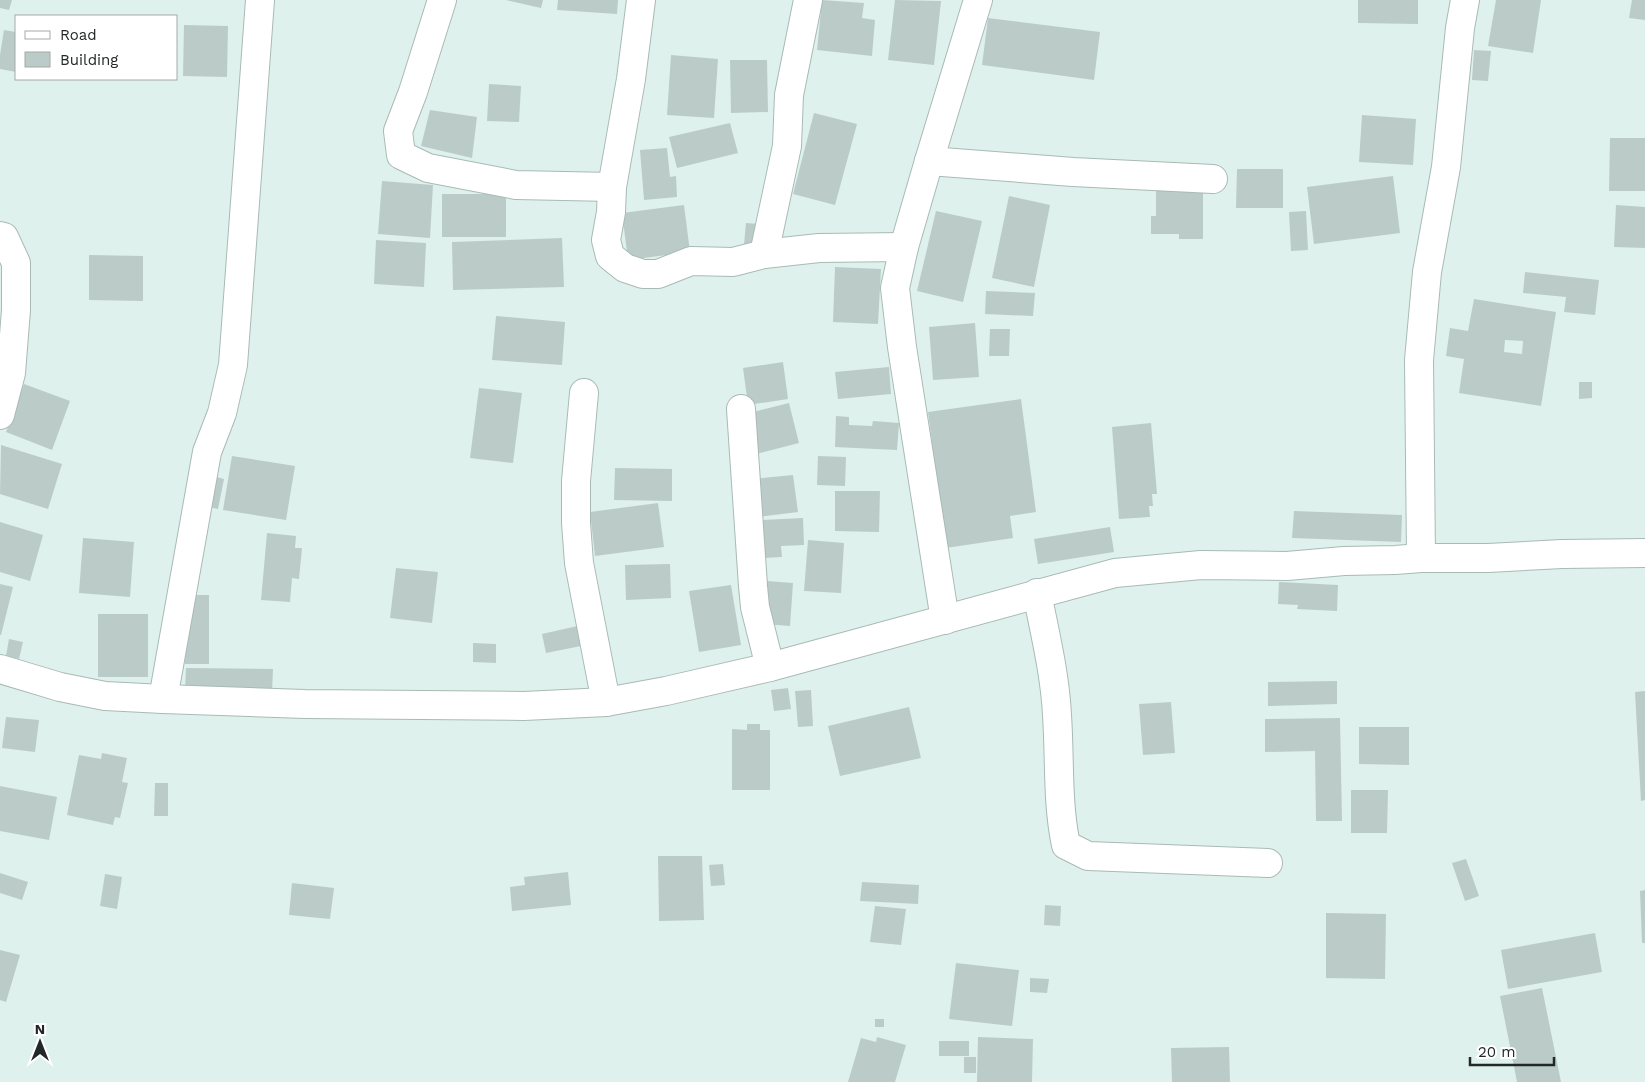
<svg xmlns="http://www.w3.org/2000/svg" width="1645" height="1082" viewBox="0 0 1645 1082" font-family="'Work Sans',sans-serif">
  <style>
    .building { fill: #bbccc8; fill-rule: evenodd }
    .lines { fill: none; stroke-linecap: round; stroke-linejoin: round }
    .minor-casing { stroke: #a9bab6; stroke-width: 30 }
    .minor { stroke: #fff; stroke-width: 28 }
  </style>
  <rect width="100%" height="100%" fill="#dff1ed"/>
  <g class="building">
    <polygon points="0,0 12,0 9,10 0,8"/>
    <polygon points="506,0 543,0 541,8"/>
    <polygon points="558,0 618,0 617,14 557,10"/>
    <polygon points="822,0 864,3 862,18 875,20 872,56 817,50"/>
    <polygon points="895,0 941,1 934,65 888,60"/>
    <polygon points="1358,0 1418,0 1418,24 1358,23"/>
    <polygon points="1496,0 1541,0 1533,53 1488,46"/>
    <polygon points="1632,0 1645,0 1645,20 1629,18"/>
    <polygon points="988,18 1100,32 1094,80 982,65"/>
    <polygon points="184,25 228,26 227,77 183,76"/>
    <polygon points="4,30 16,32 16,72 0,69 0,55"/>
    <polygon points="1474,50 1491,51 1488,81 1472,80"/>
    <polygon points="671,55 718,59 714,118 667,115"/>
    <polygon points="730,60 767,60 768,112 731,113"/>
    <polygon points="489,84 521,86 519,122 487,121"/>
    <polygon points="430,110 477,117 472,158 421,146"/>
    <polygon points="814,113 857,124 835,205 793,194"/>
    <polygon points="1362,115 1416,119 1413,165 1359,162"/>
    <polygon points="730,123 738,153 677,168 669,137"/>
    <polygon points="1610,138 1645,138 1645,191 1609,191"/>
    <polygon points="667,148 670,177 676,176 677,197 644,200 640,150"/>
    <polygon points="1237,169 1283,169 1283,208 1236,208"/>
    <polygon points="1393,176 1400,233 1314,244 1307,187"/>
    <polygon points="382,181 433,185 430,238 378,234"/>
    <polygon points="1156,183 1203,189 1203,239 1179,239 1179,234 1151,234 1151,216 1156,216"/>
    <rect x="442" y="194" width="64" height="43"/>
    <polygon points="1009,196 1050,205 1034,287 992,278"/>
    <polygon points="684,205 690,252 628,260 622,213"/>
    <polygon points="1616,205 1645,207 1645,248 1614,247"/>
    <polygon points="936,211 982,221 963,302 917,291"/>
    <polygon points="1306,211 1308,250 1291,251 1289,212"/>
    <polygon points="746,223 760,224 758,245 744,244"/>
    <polygon points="562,238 564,287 453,290 452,242"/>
    <polygon points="376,240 426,243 424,287 374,284"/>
    <polygon points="89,255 143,256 143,301 89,300"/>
    <polygon points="835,267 881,269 878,324 833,322"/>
    <polygon points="1525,272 1599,280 1595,315 1564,312 1566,297 1523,293"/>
    <polygon points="986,291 1035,293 1033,316 985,314"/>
    <path d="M1474,299L1556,312L1541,406L1459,393L1464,359L1446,356L1450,328L1468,331ZM1505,340L1523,341L1522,354L1504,352Z"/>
    <polygon points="496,316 565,322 562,365 492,360"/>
    <polygon points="975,323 979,377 933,380 929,327"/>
    <polygon points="990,329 1010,329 1009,356 989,356"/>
    <polygon points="783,362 788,399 748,405 743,368"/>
    <polygon points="889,367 891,394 838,399 835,372"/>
    <polygon points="1579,382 1592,382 1592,398 1579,399"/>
    <polygon points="24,384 70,401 52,450 6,432"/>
    <polygon points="479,388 522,393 513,463 470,458"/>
    <polygon points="1021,399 1036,512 1010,516 1013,538 946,548 928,412"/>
    <polygon points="789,403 799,443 752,455 741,415"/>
    <polygon points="836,416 849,417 849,425 872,426 873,421 899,423 897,450 835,447"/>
    <polygon points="1151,423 1157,494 1152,494 1153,506 1149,506 1150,517 1119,519 1112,427"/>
    <polygon points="1,445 62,464 48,509 0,494"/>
    <polygon points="232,456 295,466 286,520 223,510"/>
    <polygon points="818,456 846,457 845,486 817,485"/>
    <polygon points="615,468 672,469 672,501 614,500"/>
    <polygon points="209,475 224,479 218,509 203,506"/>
    <polygon points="793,475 798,512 757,517 753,479"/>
    <polygon points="835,491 880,491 879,532 835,531"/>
    <polygon points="658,503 664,547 595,556 590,512"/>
    <polygon points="1294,511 1402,515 1401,542 1292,538"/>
    <polygon points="803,518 804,545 781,546 782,557 764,558 762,520"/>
    <polygon points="0,522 43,535 30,581 0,572"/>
    <polygon points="1110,527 1114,552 1038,564 1034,539"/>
    <polygon points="267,533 296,536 295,548 302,548 299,579 292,578 290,602 261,600"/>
    <polygon points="83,538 134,542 130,597 79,593"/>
    <polygon points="808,540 844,543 841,593 804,591"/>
    <polygon points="670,564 671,598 626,600 625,565"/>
    <polygon points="396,568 438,572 432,623 390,618"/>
    <polygon points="767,581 793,583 790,626 764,624"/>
    <polygon points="1279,582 1338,585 1337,611 1297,609 1298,605 1278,604"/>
    <polygon points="0,584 13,587 1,635 0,635"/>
    <polygon points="731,585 741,645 699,652 689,591"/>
    <polygon points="186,595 209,595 209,664 185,664"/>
    <rect x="98" y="614" width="50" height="63"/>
    <polygon points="582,625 586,645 546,653 542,634"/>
    <polygon points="9,639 23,642 19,659 6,656"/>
    <polygon points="473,643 496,644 496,663 473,662"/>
    <polygon points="186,668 273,669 272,693 185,692"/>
    <polygon points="1337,681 1337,704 1268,706 1268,682"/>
    <polygon points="788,688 791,709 774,711 771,690"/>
    <polygon points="811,690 813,726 798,727 795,691"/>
    <polygon points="1645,691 1645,800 1641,801 1635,692"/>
    <polygon points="1171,702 1175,753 1143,755 1139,704"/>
    <polygon points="909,707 921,758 840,776 828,726"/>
    <polygon points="6,717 39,720 35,752 2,748"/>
    <polygon points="1340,718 1342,821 1316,821 1315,751 1265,752 1265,719"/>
    <polygon points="747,724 760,724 760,730 770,730 770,790 732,790 732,729 747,730"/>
    <polygon points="1359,727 1409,727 1409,765 1359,764"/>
    <polygon points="102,753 127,758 122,782 128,783 120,818 115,817 113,825 67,815 79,755 101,759"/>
    <polygon points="155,783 168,783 168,816 154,816"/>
    <polygon points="0,786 57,797 49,840 0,831"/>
    <polygon points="1351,790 1388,790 1387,833 1351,833"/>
    <polygon points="658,856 702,856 704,920 659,921"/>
    <polygon points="1466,859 1479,896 1465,901 1452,863"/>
    <polygon points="723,864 725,885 711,886 709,865"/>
    <polygon points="568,872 571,905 512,911 510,887 525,885 524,877"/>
    <polygon points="0,873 28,882 22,900 0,893"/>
    <polygon points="105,874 122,877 117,909 100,906"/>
    <polygon points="862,882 919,885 918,904 860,901"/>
    <polygon points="292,883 334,888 330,919 289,915"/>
    <polygon points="1645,890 1645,943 1642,943 1640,891"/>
    <polygon points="1045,905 1061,906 1060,926 1044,925"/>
    <polygon points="875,906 906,909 901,945 870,942"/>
    <polygon points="1326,913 1386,914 1385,979 1326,978"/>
    <polygon points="1595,933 1602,972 1508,989 1501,950"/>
    <polygon points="0,950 20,955 6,1002 0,1000"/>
    <polygon points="956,963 1019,970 1012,1026 949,1019"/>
    <polygon points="1030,978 1049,979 1047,993 1030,992"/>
    <polygon points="1542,988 1561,1082 1517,1082 1500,996"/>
    <rect x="875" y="1019" width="9" height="8"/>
    <polygon points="877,1037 906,1045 895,1082 848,1082 861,1038 876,1042"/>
    <polygon points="978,1037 1033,1039 1032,1082 977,1082"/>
    <rect x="939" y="1041" width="30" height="15"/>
    <polygon points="1229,1047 1230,1082 1172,1082 1171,1048"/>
    <rect x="964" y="1057" width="12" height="16"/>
  </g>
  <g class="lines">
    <defs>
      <g id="minor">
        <polyline points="442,0 413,92 398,131 401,155 428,168 516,185 612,187"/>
        <polyline points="641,0 631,79 612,187 611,212 606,240 610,256 625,268 643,274 658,274 691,261 733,262 764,254 819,248 904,247"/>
        <polyline points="929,161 1073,172 1213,179"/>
        <polyline points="0,236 4,237 16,263 16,310 11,373 0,415"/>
        <polyline points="764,254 787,146 789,95 808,0"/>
        <polyline points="584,393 576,481 576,523 579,563 606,702"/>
        <polyline points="741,409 753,586 755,607 770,667"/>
        <polyline points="1421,558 1419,360 1427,272 1446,167 1460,28 1465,0"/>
        <path d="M1037,593C1045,634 1055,674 1057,715C1060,759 1057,803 1066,845L1088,856L1268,863"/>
        <polyline points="945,620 902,347 895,288 904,247 929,161 978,0"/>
        <polyline points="0,669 60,687 105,696 163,699 305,704 524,706 606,702 666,691 770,667 1115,573 1201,565 1287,566 1344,561 1395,560 1421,558 1488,558 1562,554 1645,553"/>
        <polyline points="163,699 207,452 222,413 233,365 260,0"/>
      </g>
    </defs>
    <use href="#minor" class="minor-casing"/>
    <use href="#minor" class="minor"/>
  </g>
  <rect x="15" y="15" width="162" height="65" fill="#ffffff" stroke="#a6a9a8"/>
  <rect x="25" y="31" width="25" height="8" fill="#ffffff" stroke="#a6a9a8"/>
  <text x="60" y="40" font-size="15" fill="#212826">Road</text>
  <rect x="25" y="52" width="25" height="15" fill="#bbccc8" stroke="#a6a9a8"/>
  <text x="60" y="65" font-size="15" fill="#212826">Building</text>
  <g transform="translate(40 1042)" stroke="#ffffff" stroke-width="4" paint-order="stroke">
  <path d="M0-4L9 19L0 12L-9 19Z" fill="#212826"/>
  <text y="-8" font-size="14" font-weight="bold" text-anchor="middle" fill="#212826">N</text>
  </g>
  <path d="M1470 1057v8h84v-8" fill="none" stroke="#212826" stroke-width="2.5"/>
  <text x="1478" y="1057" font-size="15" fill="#212826" stroke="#ffffff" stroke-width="4" paint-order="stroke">20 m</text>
</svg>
